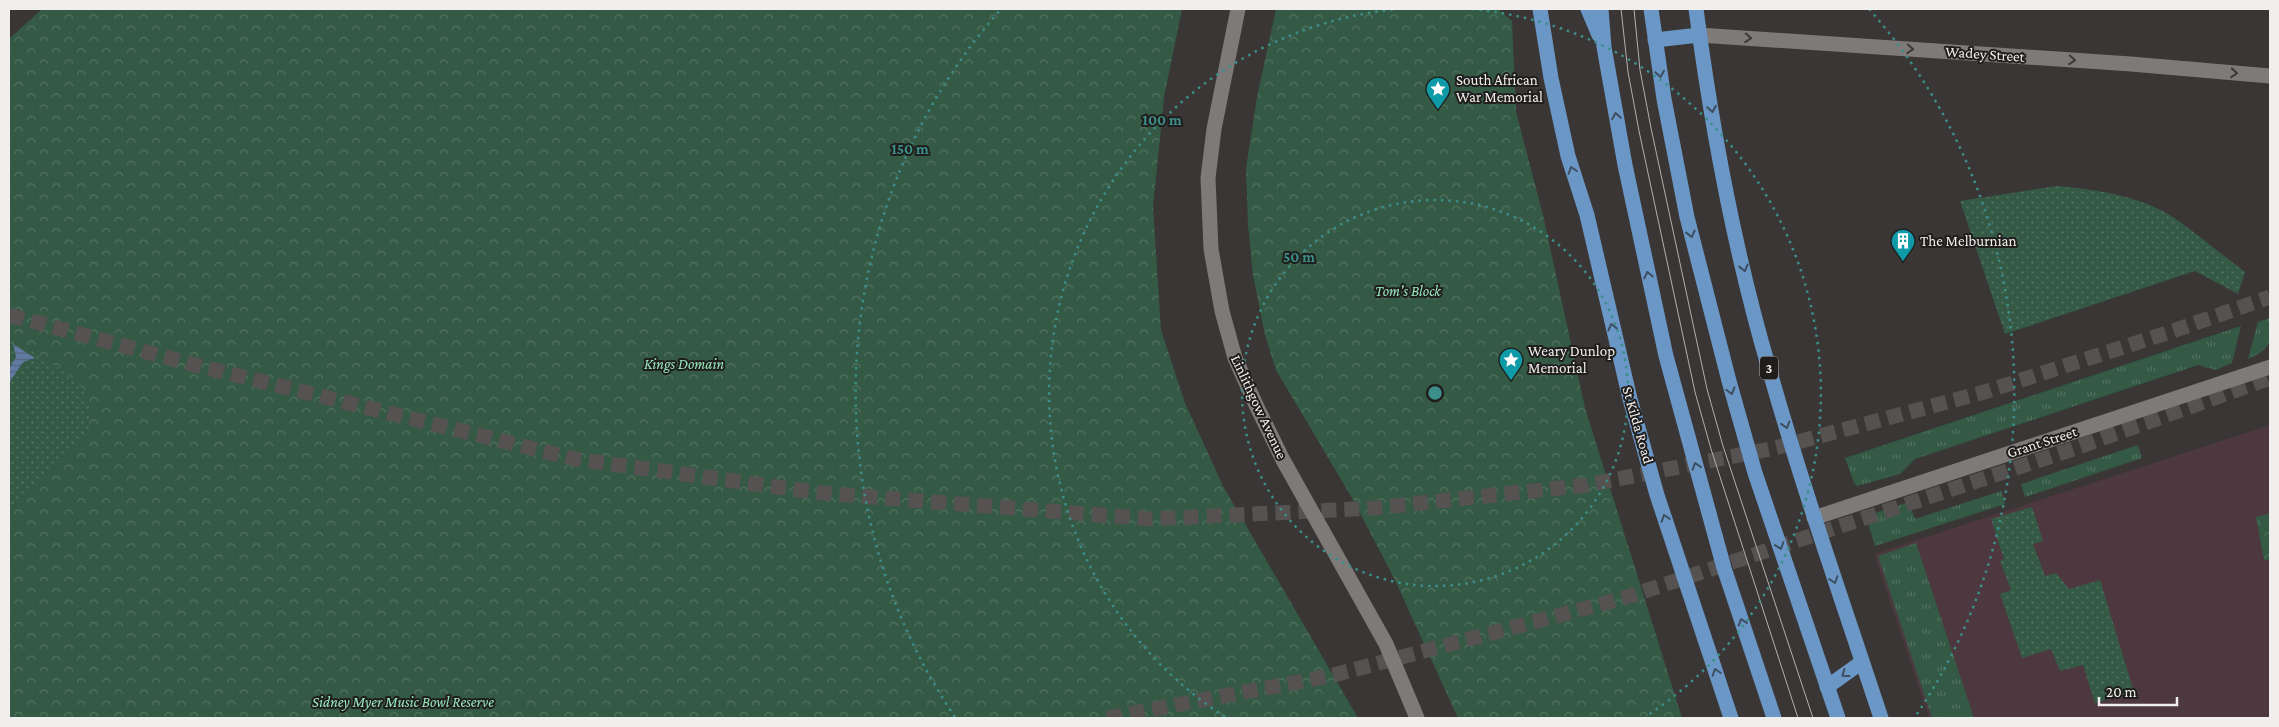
<svg xmlns="http://www.w3.org/2000/svg" width="2279" height="727" viewBox="0 0 2279 727" font-family="'Crimson Pro',serif">
  <style>
    .education { fill: #4c383e }
    .grass { fill: url(#grass-tufts) }
    .park { fill: url(#park-crowns) }
    .garden { fill: url(#garden-dots) }
    .water { fill: url(#water-rules) }
    .lines { fill: none; stroke-linecap: round; stroke-linejoin: round }
    .highway-tunnel { stroke: #555251; stroke-width: 15; stroke-dasharray: 15 8; stroke-linecap: butt }
    .minor { stroke: #7d7a78; stroke-width: 15 }
    .major { stroke: #6a97c6; stroke-width: 15 }
    .tram { stroke: #b3b1b0; stroke-width: 1 }
    .oneway { stroke: #3b3a38 }
    .oneway2 { stroke: #3d4e61 }
    .ring { fill: none; stroke: #3c8e88; stroke-width: 2.5; stroke-dasharray: 2.5 5 }
    .labels { text-anchor: middle; stroke-width: 4; stroke-linejoin: round; paint-order: stroke }
    .shield { fill: #1f1e1d; stroke: #b2b0af; stroke-width: 1 }
    .shield-label { font-size: 14px; font-weight: bold; fill: #f1efee }
    .street-label { font-size: 15px; fill: #f1efee; stroke: #1f1e1d }
    .poi-label { font-size: 15px; fill: #f1efee; stroke: #1f1e1d; text-anchor: start }
    .park-label { font-size: 15px; font-style: italic; fill: #98e9bc; stroke: #1f1e1d }
    .centre { fill: #3c8e88; stroke: #1f1e1d; stroke-width: 2.5 }
    .ring-label { font-size: 15px; text-anchor: middle; font-weight: bold; fill: #3c8e88; stroke: #1f1e1d; stroke-width: 4; stroke-linejoin: round; paint-order: stroke }
  </style>
  <defs>
    <pattern id="grass-tufts" width="24" height="20" patternUnits="userSpaceOnUse" patternTransform="scale(1.25)"><rect width="24" height="20" fill="#345a45"/><path d="M3 7l-1-3M5 7V3M7 7l1-3M15 17l-1-3M17 17v-4M19 17l1-3" fill="none" stroke="#527260"/></pattern>
    <pattern id="park-crowns" width="20" height="18" patternUnits="userSpaceOnUse" patternTransform="scale(1.25)"><rect width="20" height="18" fill="#345a45"/><path d="M2 6a3 3 0 1 1 6 0M12 15a3 3 0 1 1 6 0" fill="none" stroke="#527260"/></pattern>
    <pattern id="garden-dots" width="8" height="8" patternUnits="userSpaceOnUse" patternTransform="scale(1.25)"><rect width="8" height="8" fill="#345a45"/><path d="M2 2h.1M6 6h.1" fill="none" stroke="#527260" stroke-width="1.8" stroke-linecap="round"/></pattern>
    <pattern id="water-rules" width="6" height="5" patternUnits="userSpaceOnUse" patternTransform="scale(1.25)"><rect width="6" height="5" fill="#607aa4"/><path d="M0 2.5h6" fill="none" stroke="#55647a"/></pattern>
  </defs>
  <rect width="100%" height="100%" fill="#393635"/>
  <polygon class="education" points="2270,425 2270,718 1929,718 1874,554"/>
  <g class="grass">
    <path d="M2270,318C2270,343 2273,348 2248,359L2258,322Z"/>
    <polygon points="2241,326 2232,363 2216,370 2198,365 1915,459 1900,474 1857,486 1854,483 1845,458"/>
    <polygon points="2138,445 2142,458 2025,497 2021,484"/>
    <polygon points="2001,491 2005,504 1875,546 1866,516 1909,502 1915,519"/>
    <polygon points="1916,543 1974,718 1932,718 1878,556"/>
  </g>
  <g class="park">
    <polygon points="42,9 1182,9 1164,97 1153,207 1161,330 1185,403 1223,486 1358,718 9,718 9,39"/>
    <polygon points="1276,9 1498,9 1512,21 1516,112 1543,215 1585,408 1682,718 1458,718 1395,580 1352,498 1276,370 1265,335 1253,275 1248,225 1246,168 1257,97"/>
    <polygon points="2270,513 2270,560 2264,560 2256,517"/>
  </g>
  <g class="garden">
    <path d="M2056,186C2093,189 2135,195 2168,214C2195,231 2219,253 2245,272L2238,294L2195,271L2005,334L1960,201Z"/>
    <polygon points="9,336 73,378 83,391 89,407 89,429 78,445 11,512 9,510"/>
    <polygon points="2032,507 2043,541 2033,544 2045,576 2056,573 2069,589 2100,580 2134,692 2095,703 2083,665 2060,671 2051,649 2022,658 2000,594 2011,590 2000,561 2004,559 1991,519"/>
  </g>
  <polygon class="water" points="13,344 35,358 23,362 9,383 9,369 16,357"/>
  <g class="lines">
    <g class="highway-tunnel">
      <polyline points="9,315 195,365 575,459 821,493 1152,519 1375,508 1587,485 1775,448 1981,393 2167,333 2270,297"/>
      <polyline points="1107,718 1330,676 1624,598 2073,449 2270,378"/>
    </g>
    <g class="minor">
      <polyline points="1238,9 1214,129 1208,178 1211,249 1222,311 1235,358 1256,405 1283,460 1386,644 1417,718"/>
      <polyline points="1699,35 2131,64 2270,76"/>
      <polyline points="1814,518 2270,367"/>
    </g>
    <g class="major">
      <polyline points="1540,9 1551,78 1568,156 1587,215 1630,399 1657,495 1731,718"/>
      <polyline points="1588,9 1599,35"/>
      <polyline points="1601,9 1604,47 1625,165 1666,356 1724,568 1774,718"/>
      <polyline points="1651,9 1664,99 1687,217 1729,381 1755,473 1838,718"/>
      <path d="M1696,9C1712,130 1735,254 1770,372C1803,489 1843,603 1881,718"/>
      <polyline points="1655,40 1699,35"/>
      <polyline points="1827,687 1862,662"/>
    </g>
    <g class="tram">
      <polyline points="1621,9 1628,72 1639,131 1695,392 1711,449 1798,718"/>
      <polyline points="1634,9 1640,70 1651,128 1707,389 1723,446 1813,718"/>
    </g>
  </g>
  <defs><path id="oneway-chevron" d="M-2-3.5L2.5 0L-2 3.5" fill="none" stroke-width="1.6" stroke-linecap="round" stroke-linejoin="round" transform="scale(1.25)"/></defs>
  <g class="oneway">
    <use href="#oneway-chevron" transform="translate(1748 38) rotate(4)"/>
    <use href="#oneway-chevron" transform="translate(1910 49) rotate(4)"/>
    <use href="#oneway-chevron" transform="translate(2072 60) rotate(4)"/>
    <use href="#oneway-chevron" transform="translate(2234 73) rotate(5)"/>
  </g>
  <g class="oneway2">
    <use href="#oneway-chevron" transform="translate(1660 74) rotate(81)"/>
    <use href="#oneway-chevron" transform="translate(1712 109) rotate(80)"/>
    <use href="#oneway-chevron" transform="translate(1616 116) rotate(-100)"/>
    <use href="#oneway-chevron" transform="translate(1572 170) rotate(-108)"/>
    <use href="#oneway-chevron" transform="translate(1691 234) rotate(76)"/>
    <use href="#oneway-chevron" transform="translate(1744 268) rotate(76)"/>
    <use href="#oneway-chevron" transform="translate(1648 275) rotate(-102)"/>
    <use href="#oneway-chevron" transform="translate(1612 327) rotate(-104)"/>
    <use href="#oneway-chevron" transform="translate(1731 391) rotate(74)"/>
    <use href="#oneway-chevron" transform="translate(1786 425) rotate(73)"/>
    <use href="#oneway-chevron" transform="translate(1696 466) rotate(-107)"/>
    <use href="#oneway-chevron" transform="translate(1665 518) rotate(-108)"/>
    <use href="#oneway-chevron" transform="translate(1780 546) rotate(71)"/>
    <use href="#oneway-chevron" transform="translate(1834 580) rotate(72)"/>
    <use href="#oneway-chevron" transform="translate(1742 622) rotate(-109)"/>
    <use href="#oneway-chevron" transform="translate(1716 672) rotate(-108)"/>
    <use href="#oneway-chevron" transform="translate(1845 674) rotate(144)"/>
  </g>
  <g class="ring">
    <circle cx="1435" cy="393" r="193"/>
    <path d="M1225 717A386 386 0 0 1 1398 9M1472 9A386 386 0 0 1 1645 717"/>
    <path d="M955 717A579 579 0 0 1 1001 9M1869 9A579 579 0 0 1 1915 717"/>
  </g>
  <defs>
    <symbol id="sight-pin" viewBox="-11 -11 22 30"><path d="M0 17L-7.5 6A9.5 9.5 0 1 1 7.5 6Z" fill="#0f9aa8" stroke="#1f1e1d"/><path d="M0-6L1.8-2.2L6-1.7L2.9 1.2L3.7 5.4L0 3.3L-3.7 5.4L-2.9 1.2L-6-1.7L-1.8-2.2Z" fill="#fff"/></symbol>
    <symbol id="building-pin" viewBox="-11 -11 22 30"><path d="M0 17L-7.5 6A9.5 9.5 0 1 1 7.5 6Z" fill="#0f9aa8" stroke="#1f1e1d"/><path d="M-4-6H4V6H1V3H-1V6H-4ZM-2.5-4.3h1.7v1.8h-1.7ZM.8-4.3h1.7v1.8H.8ZM-2.5-1h1.7V.8h-1.7ZM.8-1h1.7V.8H.8Z" fill="#fff"/></symbol>
  </defs>
  <g fill-rule="evenodd">
    <use href="#sight-pin" x="1424" y="75" width="28" height="38"/>
    <use href="#building-pin" x="1889" y="227" width="28" height="38"/>
    <use href="#sight-pin" x="1497" y="346" width="28" height="38"/>
  </g>
  <g class="labels">
    <rect class="shield" x="1760" y="356.5" width="18" height="23" rx="4"/>
    <g class="shield-label">
      <text x="1769" y="373">3</text>
    </g>
    <g class="street-label">
      <text transform="translate(1985 54) rotate(4)" y="5">Wadey Street</text>
      <text transform="translate(1259 407) rotate(65)" y="5">Linlithgow Avenue</text>
      <text transform="translate(1638 425) rotate(74)" y="5">St Kilda Road</text>
      <text transform="translate(2042 442) rotate(-18)" y="5">Grant Street</text>
    </g>
    <g class="poi-label">
      <text x="1456" y="85">South African<tspan x="1456" dy="17">War Memorial</tspan></text>
      <text x="1920" y="246">The Melburnian</text>
      <text x="1528" y="356">Weary Dunlop<tspan x="1528" dy="17">Memorial</tspan></text>
    </g>
    <g class="park-label">
      <text x="1408" y="296">Tom's Block</text>
      <text x="684" y="369">Kings Domain</text>
      <text x="403" y="707">Sidney Myer Music Bowl Reserve</text>
    </g>
  </g>
  <circle cx="1435" cy="393" r="8" class="centre"/>
  <g class="ring-label">
    <text x="1162" y="125">100 m</text>
    <text x="910" y="154">150 m</text>
    <text x="1299" y="262">50 m</text>
  </g>
  <rect width="2279" height="727" fill="none" stroke="#f1efee" stroke-width="20"/>
  <path d="M2099 697v8h78v-8" fill="none" stroke="#f1efee" stroke-width="2.5"/>
  <text x="2106" y="697" font-size="15" fill="#f1efee" stroke="#1f1e1d" stroke-width="4" paint-order="stroke">20 m</text>
</svg>
